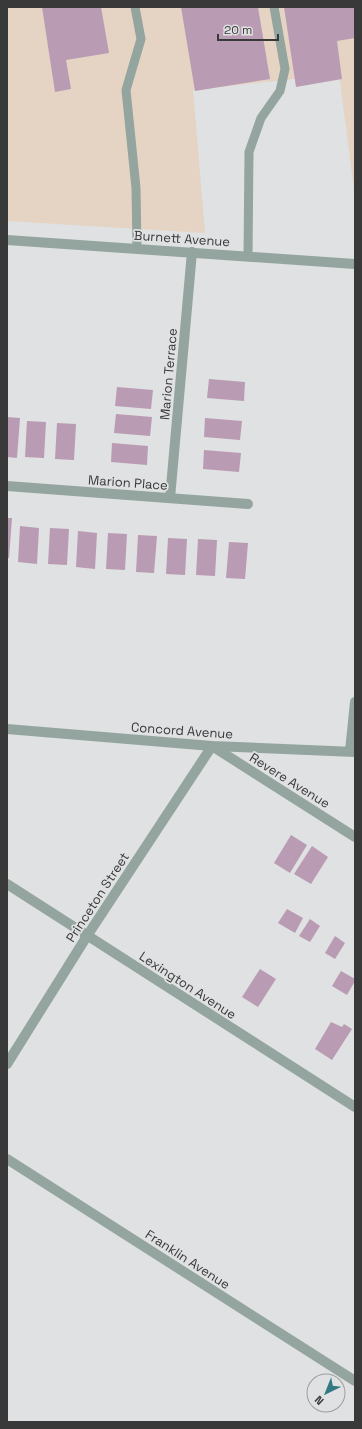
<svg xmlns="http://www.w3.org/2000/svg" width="362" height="1429" viewBox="0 0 362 1429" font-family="'Space Grotesk',sans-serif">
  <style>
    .industrial { fill: #e5d4c3 }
    .building { fill: #b99bb3 }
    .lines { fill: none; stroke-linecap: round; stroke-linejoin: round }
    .service { stroke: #93a59e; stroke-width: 9 }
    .minor { stroke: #93a59e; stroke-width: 10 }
    .tertiary { stroke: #93a59e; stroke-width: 10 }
    .labels { text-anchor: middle; stroke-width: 3.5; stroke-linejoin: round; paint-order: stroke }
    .street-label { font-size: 13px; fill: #39393a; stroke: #e0e1e2 }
  </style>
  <rect width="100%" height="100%" fill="#e0e1e2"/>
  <polygon class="industrial" points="7,7 355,7 355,190 354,190 339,74 193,90 205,233 7,221"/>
  <g class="building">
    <polygon points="42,7 101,7 109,53 66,60 71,89 55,92"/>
    <polygon points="181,7 258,7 270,79 195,91"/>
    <polygon points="284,7 355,7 355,38 337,41 342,79 296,87"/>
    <polygon points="209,379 245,382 244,401 207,398"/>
    <polygon points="117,387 153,390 151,409 115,406"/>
    <polygon points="116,414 152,417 150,436 114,433"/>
    <polygon points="7,417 20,418 17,458 7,457"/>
    <polygon points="205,418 242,421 240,440 204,437"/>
    <polygon points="27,421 46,422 44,458 25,457"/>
    <polygon points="57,423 76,424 74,460 55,459"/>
    <polygon points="112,443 148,446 147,465 111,462"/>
    <polygon points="204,450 241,453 239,472 203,469"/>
    <polygon points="7,518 12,518 9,558 7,558"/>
    <polygon points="20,526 39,528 37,564 18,562"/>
    <polygon points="50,528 69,529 67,565 48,564"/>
    <polygon points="78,531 97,533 95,569 76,567"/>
    <polygon points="108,533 127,534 125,570 106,569"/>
    <polygon points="138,535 157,536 154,573 136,572"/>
    <polygon points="168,538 187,539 185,575 166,574"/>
    <polygon points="198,539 217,540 215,576 196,575"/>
    <polygon points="229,542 248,543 245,579 226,578"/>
    <polygon points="291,835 307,845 290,873 274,863"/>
    <polygon points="312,846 328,857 311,884 294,874"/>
    <polygon points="287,909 303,918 295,933 278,923"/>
    <polygon points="310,919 320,926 310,942 299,936"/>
    <polygon points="335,936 345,943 335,959 325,953"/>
    <polygon points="260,969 276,979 258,1007 242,997"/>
    <polygon points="341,971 355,979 355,981 347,995 332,986"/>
    <polygon points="331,1022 342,1027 344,1024 352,1029 332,1060 315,1049"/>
  </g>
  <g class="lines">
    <g class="service">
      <polyline points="135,7 141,39 126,90 136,188 137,248"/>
      <polyline points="248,256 249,152 261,118 280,91 285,69 274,7"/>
    </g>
    <g class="minor">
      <polyline points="7,486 248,504"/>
      <polyline points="170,498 192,252"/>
      <polyline points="7,729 212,746 355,752"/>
      <polyline points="350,751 355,702"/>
      <polyline points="7,884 355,1107"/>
      <polyline points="7,1064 87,936 212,746 355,837"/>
      <polyline points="7,1159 355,1381"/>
    </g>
    <polyline class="tertiary" points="7,240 355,264"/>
  </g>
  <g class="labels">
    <g class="street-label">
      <text transform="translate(182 238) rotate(4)" y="5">Burnett Avenue</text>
      <text transform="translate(168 374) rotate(-85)" y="5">Marion Terrace</text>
      <text transform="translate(128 482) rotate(4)" y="5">Marion Place</text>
      <text transform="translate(182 730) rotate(4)" y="5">Concord Avenue</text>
      <text transform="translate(290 780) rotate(32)" y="5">Revere Avenue</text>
      <text transform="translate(97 897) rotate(-57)" y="5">Princeton Street</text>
      <text transform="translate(188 985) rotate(33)" y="5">Lexington Avenue</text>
      <text transform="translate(188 1259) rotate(33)" y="5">Franklin Avenue</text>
    </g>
  </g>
  <rect width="362" height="1429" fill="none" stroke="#39393a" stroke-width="16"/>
  <g transform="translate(326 1393) rotate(223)"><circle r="19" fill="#e0e1e2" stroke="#9d9e9f"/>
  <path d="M0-3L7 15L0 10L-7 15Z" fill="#327983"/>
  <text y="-6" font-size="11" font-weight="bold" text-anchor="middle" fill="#39393a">N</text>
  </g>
  <path d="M218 34v6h60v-6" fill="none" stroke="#39393a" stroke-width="2"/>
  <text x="224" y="34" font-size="12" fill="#39393a" stroke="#e0e1e2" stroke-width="3" paint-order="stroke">20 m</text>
</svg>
